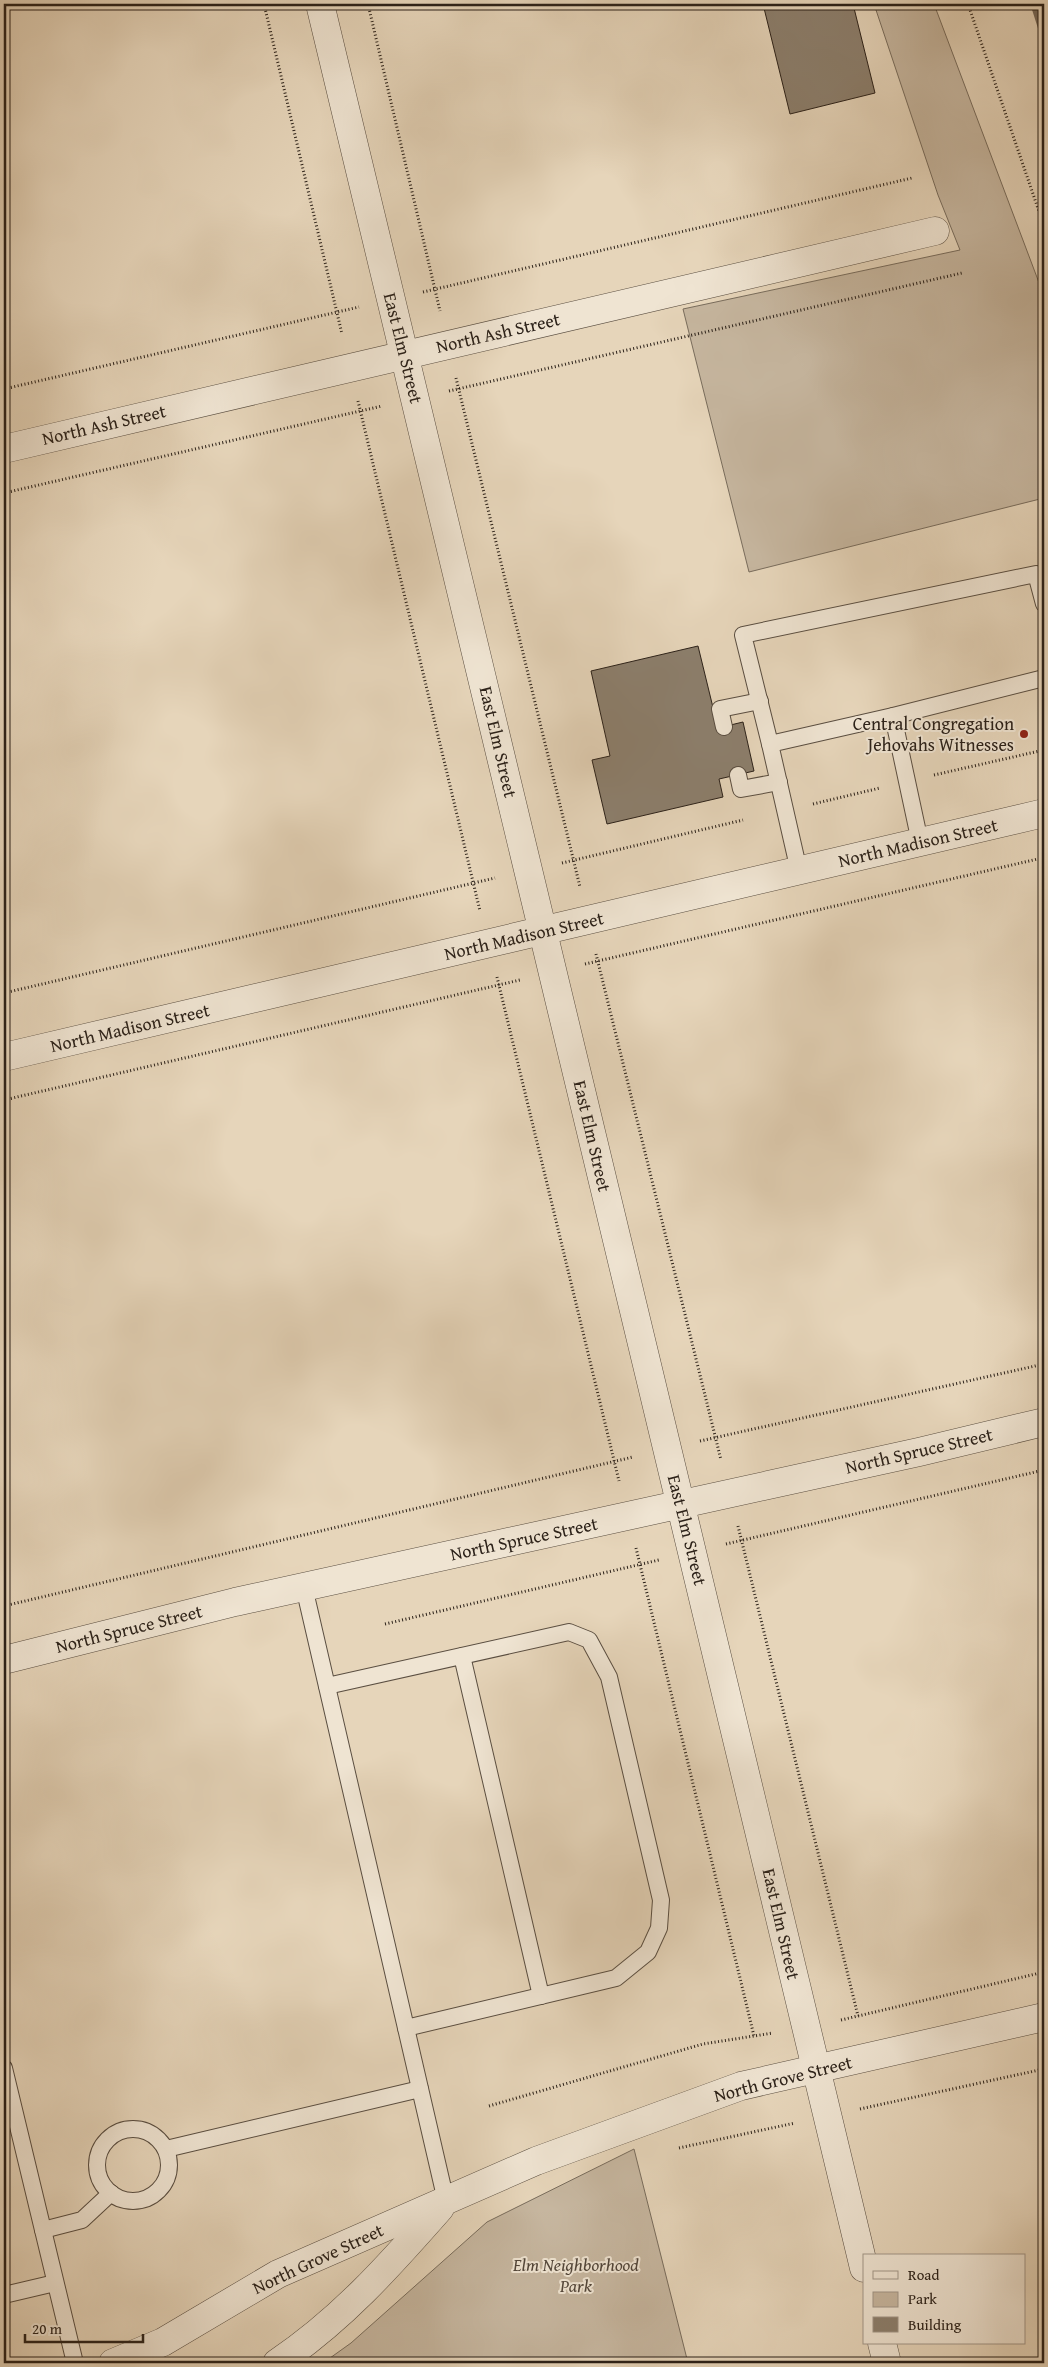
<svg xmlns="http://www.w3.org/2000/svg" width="1048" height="2367" viewBox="0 0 1048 2367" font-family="'Gentium Book Plus',serif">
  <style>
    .green { fill: #c6b69f; stroke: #786c5c }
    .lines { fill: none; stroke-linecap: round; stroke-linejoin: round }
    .stream { stroke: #756859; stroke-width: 11 }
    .building { fill: #8c7f6d; stroke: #2b2119 }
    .service-casing { stroke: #5a4e41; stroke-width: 18 }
    .minor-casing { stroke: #5a4e41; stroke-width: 29 }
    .tertiary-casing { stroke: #5a4e41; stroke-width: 29 }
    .path { stroke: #2b2119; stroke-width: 3; stroke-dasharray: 1 2.5; stroke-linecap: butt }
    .service { stroke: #efe4d2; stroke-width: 16 }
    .minor { stroke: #efe4d2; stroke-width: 28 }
    .tertiary { stroke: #efe4d2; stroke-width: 28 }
    .poi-dot { fill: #8f2418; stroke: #efe4d2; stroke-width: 2 }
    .labels { text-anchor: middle; stroke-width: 4; stroke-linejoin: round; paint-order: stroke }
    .street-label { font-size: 18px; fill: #2b2119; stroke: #efe4d2 }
    .poi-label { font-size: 18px; fill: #2b2119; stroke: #efe4d2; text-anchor: end }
    .park-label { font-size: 18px; font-style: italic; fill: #52463a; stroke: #efe4d2 }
  </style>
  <rect width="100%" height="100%" fill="#e6d5ba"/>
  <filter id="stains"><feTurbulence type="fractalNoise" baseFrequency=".004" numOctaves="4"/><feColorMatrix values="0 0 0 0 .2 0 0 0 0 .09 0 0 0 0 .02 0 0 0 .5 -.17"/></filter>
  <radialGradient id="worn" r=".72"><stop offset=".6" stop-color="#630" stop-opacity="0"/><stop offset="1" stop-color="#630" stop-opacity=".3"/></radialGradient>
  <g class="green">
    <polygon points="874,4 934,4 1044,296 1044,510 1040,499 749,572 683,309 960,250 938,195"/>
    <polygon points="634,2149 688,2363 323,2363 351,2343 487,2222"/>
  </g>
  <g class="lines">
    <polyline class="stream" points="1036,4 1044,29"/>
  </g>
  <g class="building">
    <polygon points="763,4 853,4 875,93 790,114"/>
    <polygon points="698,646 718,728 743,722 754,771 719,779 723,797 607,824 592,760 610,756 591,671"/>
  </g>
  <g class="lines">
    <defs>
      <g id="service">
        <polyline points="893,716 1044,678"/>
        <polyline points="724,727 720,709 760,701"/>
        <polyline points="770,744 743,635 1036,574 1044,604"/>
        <polyline points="738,775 741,789 779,782"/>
        <polyline points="799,871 770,744 893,716 920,842"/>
        <polyline points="304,1587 446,2201"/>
        <polyline points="462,1656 541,1996"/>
        <polyline points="327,1686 569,1632 589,1640 609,1677 661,1900 659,1928 648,1952 616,1978 406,2028"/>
        <polyline points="4,2068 75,2363"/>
        <circle cx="133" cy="2165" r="36"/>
        <polyline points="166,2149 420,2089"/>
        <polyline points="43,2230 82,2220 111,2193"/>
        <polyline points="4,2295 55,2283"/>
      </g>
      <g id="minor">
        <polyline points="320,4 864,2268"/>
        <polyline points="4,449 935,231"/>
        <polyline points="4,1057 1044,813"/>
        <polyline points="4,1660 235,1602 919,1452 1044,1422"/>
        <polyline points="882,2343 887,2363"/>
      </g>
      <g id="tertiary">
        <polyline points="113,2363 163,2342 278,2274 536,2161 741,2086 1044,2017"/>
        <path d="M277,2363C341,2320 389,2266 440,2208"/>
      </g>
    </defs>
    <use href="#service" class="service-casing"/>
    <use href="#minor" class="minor-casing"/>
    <use href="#tertiary" class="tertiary-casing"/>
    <g class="path">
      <polyline points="264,4 342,334"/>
      <polyline points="368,4 440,311"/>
      <polyline points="968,4 1044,226"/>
      <polyline points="423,292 912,178"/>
      <polyline points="456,378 580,887"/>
      <polyline points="4,389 359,307"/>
      <polyline points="449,391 962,273"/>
      <polyline points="358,401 480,911"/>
      <polyline points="4,493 382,406"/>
      <polyline points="934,775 1044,750"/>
      <polyline points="813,804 880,788"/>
      <polyline points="562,863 743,820"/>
      <polyline points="596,954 721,1460"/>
      <polyline points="585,964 1042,858"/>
      <polyline points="497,977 619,1481"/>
      <polyline points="4,993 495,878"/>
      <polyline points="4,1100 520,980"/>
      <polyline points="700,1441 1044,1364"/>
      <polyline points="738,1526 858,2016"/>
      <polyline points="726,1544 1044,1470"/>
      <polyline points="636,1548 754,2036"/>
      <polyline points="4,1606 633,1457"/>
      <polyline points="385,1624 659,1560"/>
      <polyline points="841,2020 1044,1972"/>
      <polyline points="489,2106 703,2044 773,2033"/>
      <polyline points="860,2109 1044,2069"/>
      <polyline points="679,2148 795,2123"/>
    </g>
    <use href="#service" class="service"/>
    <use href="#minor" class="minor"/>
    <use href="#tertiary" class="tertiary"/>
  </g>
  <circle class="poi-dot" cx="1024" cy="734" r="5"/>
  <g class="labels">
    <g class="street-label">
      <text transform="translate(498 333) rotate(-13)" y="6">North Ash Street</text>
      <text transform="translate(403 348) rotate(76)" y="6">East Elm Street</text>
      <text transform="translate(104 425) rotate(-13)" y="6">North Ash Street</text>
      <text transform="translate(498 742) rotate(77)" y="6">East Elm Street</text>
      <text transform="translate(918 843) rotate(-13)" y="6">North Madison Street</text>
      <text transform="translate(524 936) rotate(-13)" y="6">North Madison Street</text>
      <text transform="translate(130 1028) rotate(-13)" y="6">North Madison Street</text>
      <text transform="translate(592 1136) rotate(77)" y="6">East Elm Street</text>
      <text transform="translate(919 1451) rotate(-13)" y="6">North Spruce Street</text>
      <text transform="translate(687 1530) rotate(76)" y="6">East Elm Street</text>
      <text transform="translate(524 1539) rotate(-12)" y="6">North Spruce Street</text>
      <text transform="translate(129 1629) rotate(-14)" y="6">North Spruce Street</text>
      <text transform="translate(781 1924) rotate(77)" y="6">East Elm Street</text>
      <text transform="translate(783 2079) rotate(-14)" y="6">North Grove Street</text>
      <text transform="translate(318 2259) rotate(-25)" y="6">North Grove Street</text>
    </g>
    <g class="poi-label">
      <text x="1014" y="730">Central Congregation<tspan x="1014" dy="21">Jehovahs Witnesses</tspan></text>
    </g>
    <g class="park-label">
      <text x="576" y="2271">Elm Neighborhood<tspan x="576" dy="21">Park</tspan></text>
    </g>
  </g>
  <rect width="1048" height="2367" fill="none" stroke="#e6d5ba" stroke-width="20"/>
  <rect x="5" y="5" width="1038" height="2357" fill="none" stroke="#2b2119" stroke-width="2.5"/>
  <rect x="10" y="10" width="1028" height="2347" fill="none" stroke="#2b2119"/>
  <rect x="863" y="2254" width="162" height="90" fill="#efe4d2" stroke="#a19688"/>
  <rect x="873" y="2271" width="25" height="8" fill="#efe4d2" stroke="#a19688"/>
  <text x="908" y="2280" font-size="15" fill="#2b2119">Road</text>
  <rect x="873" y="2292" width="25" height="15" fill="#c6b69f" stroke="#a19688"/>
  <text x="908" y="2304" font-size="15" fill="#2b2119">Park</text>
  <rect x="873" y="2317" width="25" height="15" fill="#8c7f6d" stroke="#a19688"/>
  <text x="908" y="2330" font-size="15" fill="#2b2119">Building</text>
  <path d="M25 2334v8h118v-8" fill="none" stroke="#2b2119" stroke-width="2.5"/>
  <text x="32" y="2334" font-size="15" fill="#2b2119" stroke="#efe4d2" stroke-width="4" paint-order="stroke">20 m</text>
  <rect width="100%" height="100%" filter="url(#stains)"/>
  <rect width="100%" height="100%" fill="url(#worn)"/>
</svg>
